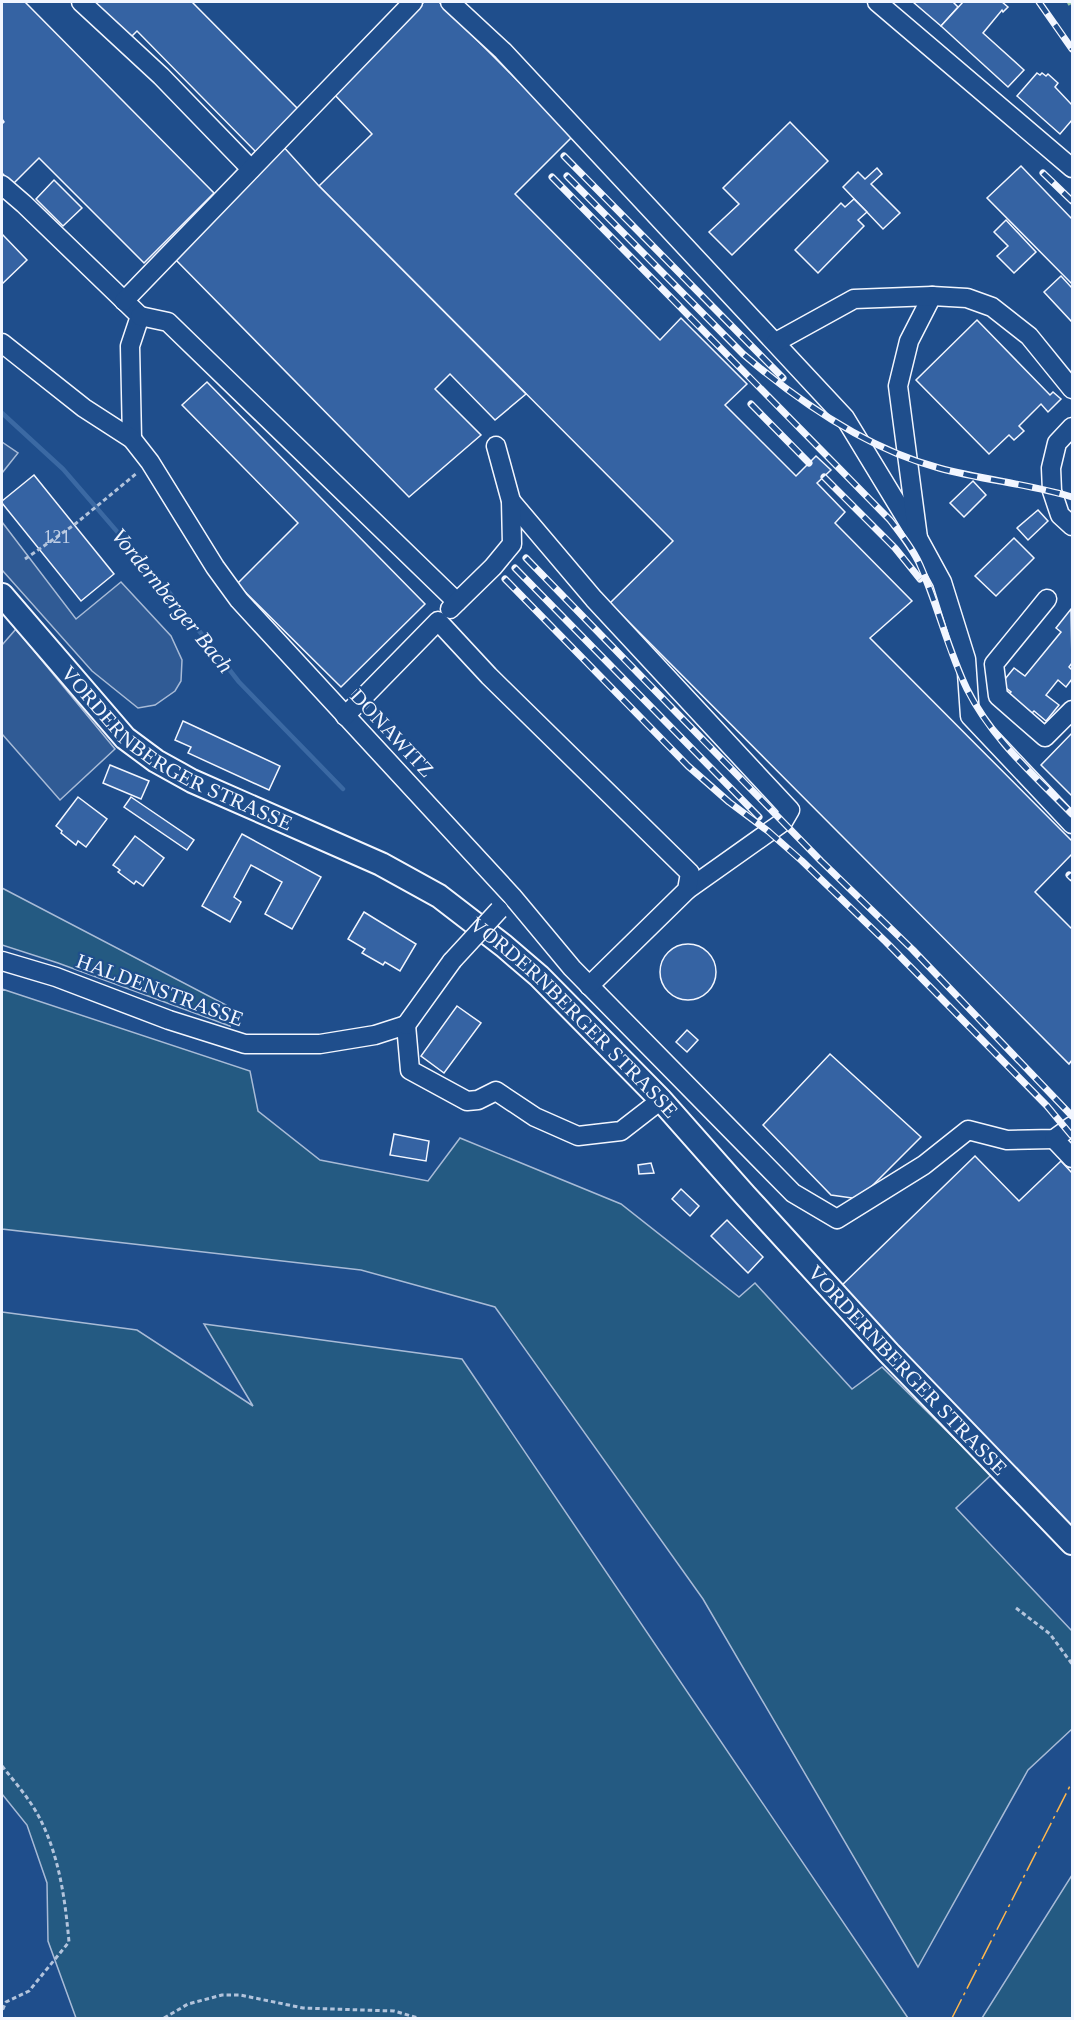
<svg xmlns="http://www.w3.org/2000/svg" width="1074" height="2020" viewBox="0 0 1074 2020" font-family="'Times New Roman',serif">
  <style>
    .green { fill: #245a82; stroke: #a8bbd7; stroke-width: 1.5 }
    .parking { fill: #305b95; stroke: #a8bbd7; stroke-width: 1.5 }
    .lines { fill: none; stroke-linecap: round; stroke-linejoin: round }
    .stream { stroke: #3b69a3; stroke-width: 4.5 }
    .building { fill: #3563a3; stroke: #f2f6ff; stroke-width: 1.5 }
    .minor-casing { stroke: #f2f6ff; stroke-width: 21 }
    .major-casing { stroke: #f2f6ff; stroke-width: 26 }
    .path { stroke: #b3c4dc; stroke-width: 3; stroke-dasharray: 4.5 3; stroke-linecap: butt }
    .minor { stroke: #1f4e8c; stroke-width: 18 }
    .major { stroke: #1f4e8c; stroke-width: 22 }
    .rail-casing { stroke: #f2f6ff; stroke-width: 7 }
    .rail { stroke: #1f4e8c; stroke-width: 4.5; stroke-dasharray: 14; stroke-linecap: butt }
    .minor-bridge-casing { stroke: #f2f6ff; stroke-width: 21; stroke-linecap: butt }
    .minor-bridge { stroke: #1f4e8c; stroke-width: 18 }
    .hedge { stroke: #97c8a6; stroke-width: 4.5; stroke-dasharray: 3 4.5; stroke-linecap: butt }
    .power { stroke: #ffb74d; stroke-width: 1.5; stroke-dasharray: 21 4.5 3 4.5; stroke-linecap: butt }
    .labels { text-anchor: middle; stroke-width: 4.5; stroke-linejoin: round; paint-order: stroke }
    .number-label { font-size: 18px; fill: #c3d1e8 }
    .street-label { font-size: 21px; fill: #f2f6ff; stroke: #1f4e8c }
    .water-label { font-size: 22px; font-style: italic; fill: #f2f6ff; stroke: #1f4e8c }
  </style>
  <rect width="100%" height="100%" fill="#1f4e8c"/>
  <g class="green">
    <polygon points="2,888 226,1005 230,1026 58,963 2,945"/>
    <polygon points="2,989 250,1071 258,1111 320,1160 428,1181 460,1138 621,1204 739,1297 755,1283 852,1389 882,1367 991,1475 956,1508 1072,1631 1072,1729 1028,1770 918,1967 703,1599 495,1307 361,1270 2,1229"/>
    <polygon points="2,1312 137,1330 253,1406 204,1324 462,1359 908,2018 76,2018 48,1941 47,1883 27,1825 2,1794"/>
    <polygon points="1072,1875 1072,2018 982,2018"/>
  </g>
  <g class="parking">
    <polygon points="2,442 18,453 2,473"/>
    <polygon points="2,522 76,619 121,582 171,636 182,660 181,681 175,691 155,705 138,708 92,671 2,570"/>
    <polygon points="16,629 115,749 60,800 2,734 2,645"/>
  </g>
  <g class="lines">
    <polyline class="stream" points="2,413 63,469 165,587 239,682 343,789"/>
  </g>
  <g class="building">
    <polygon points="2,2 25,2 214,193 144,263 39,158 13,184 2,173 2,124 4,122 2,119"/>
    <polygon points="91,2 192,2 299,110 256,152 137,31 129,39"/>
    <polygon points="424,2 439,2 573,136 515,194 660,340 681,318 747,384 725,405 796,476 816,456 831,470 817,483 845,512 835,523 912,601 870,638 1072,841 1072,854 1035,892 1072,929 1072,1060 1069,1064 610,603 673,541 319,186 372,134 332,92"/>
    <polygon points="913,2 953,2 958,7 941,26"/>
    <polygon points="963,2 1002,2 1008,7 1003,12 1002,10 983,33 1024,70 1008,87 941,26"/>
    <polygon points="1037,73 1040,75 1042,73 1046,76 1048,74 1058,83 1055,87 1072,105 1072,120 1060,134 1017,96"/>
    <polygon points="790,122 828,161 732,255 709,232 739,204 723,188"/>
    <polygon points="281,144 319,186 526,394 495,420 450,374 435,389 481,435 409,497 172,256"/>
    <polygon points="1021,166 1072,219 1072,284 987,198"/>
    <polygon points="877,168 882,174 871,184 900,213 883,229 843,187 858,172 865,179"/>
    <polygon points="54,180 82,208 63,226 36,199"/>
    <polygon points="854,199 867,212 858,220 864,226 818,273 795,250 841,203 845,207"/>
    <polygon points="1006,220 1036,252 1014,273 997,256 1008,246 994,232"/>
    <polygon points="2,234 27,260 2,284"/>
    <polygon points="1061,276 1072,288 1072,322 1044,292"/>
    <polygon points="977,320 1050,395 1053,392 1061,399 1048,412 1041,404 1019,426 1024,431 1014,440 1009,435 989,454 916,380"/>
    <polygon points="207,382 425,604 341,687 237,584 298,523 182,405"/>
    <polygon points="34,475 114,574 81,601 2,503 2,501"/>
    <polygon points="973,481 986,495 964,517 950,503"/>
    <polygon points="1038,510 1048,521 1028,540 1017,528"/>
    <polygon points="1014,538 1034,558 996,596 975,576"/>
    <polygon points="1071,609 1072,663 1069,667 1072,670 1072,679 1066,687 1058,680 1046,695 1059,705 1046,721 1034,711 1031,714 1008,696 1011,692 1001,684 1014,668 1025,676 1061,632 1056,628"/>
    <polygon points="183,721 280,766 269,790 188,753 191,747 175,740"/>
    <polygon points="1072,733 1072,796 1041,765"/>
    <polygon points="110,765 149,781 141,799 103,783"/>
    <polygon points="78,797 107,819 86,847 78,841 76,845 61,833 62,831 56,826"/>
    <polygon points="131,797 194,840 187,850 124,807"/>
    <polygon points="242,834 321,877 292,929 265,914 282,882 251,865 234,897 241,902 230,922 202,906"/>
    <polygon points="135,836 164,858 143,886 136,881 134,884 118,872 120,870 113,865"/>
    <polygon points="364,912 416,944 400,971 385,962 383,965 362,953 365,949 348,939"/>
    <circle cx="688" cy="972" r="28"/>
    <polygon points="457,1006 481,1023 444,1073 421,1056"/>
    <polygon points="687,1030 698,1040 687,1052 676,1042"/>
    <polygon points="830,1054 921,1137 859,1199 831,1195 763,1125"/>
    <polygon points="394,1134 429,1141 426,1161 390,1155"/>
    <polygon points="975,1156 1019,1201 1061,1161 1072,1173 1072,1527 839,1288"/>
    <polygon points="651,1163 654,1173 639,1174 638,1165"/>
    <polygon points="681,1189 699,1206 690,1216 672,1199"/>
    <polygon points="727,1220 763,1257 748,1273 711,1236"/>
  </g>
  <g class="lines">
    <defs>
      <g id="minor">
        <polyline points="81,2 161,76 251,169"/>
        <polyline points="450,2 503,51 845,418 918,538"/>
        <polyline points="877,2 1072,168"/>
        <polyline points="2,185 24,204 140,316 130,346 132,439"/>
        <polyline points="932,296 909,341 898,386 918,538 942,582 966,659 970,716 1072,824"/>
        <polyline points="124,301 413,2"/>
        <polyline points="140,316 168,322 457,602"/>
        <polyline points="776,342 854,299 932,296 967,298 992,307 1029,336 1072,389"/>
        <polyline points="2,343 84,408 132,439 150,462 215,567 239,600 512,896 572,968 793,1193 837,1219 924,1165 968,1130 1007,1140 1054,1139 1072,1126"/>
        <polyline points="1072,427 1057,443 1051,468 1052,491 1060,515 1072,526"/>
        <polyline points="511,501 594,599 790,810 783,822 687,890"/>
        <polyline points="1047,599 994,664 998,696 1045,737 1072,710"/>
        <polyline points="450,609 493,567 512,544 511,501 496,446"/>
        <polyline points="345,716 438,621 489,676 690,873 687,890 589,986"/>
        <polyline points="2,961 56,977 169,1020 245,1044 320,1044 375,1035 406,1025"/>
        <polyline points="406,1025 410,1070 467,1101 478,1100 496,1091 535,1117 578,1136 621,1131 661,1100"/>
        <polyline points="406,1025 452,961"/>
        <polyline points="1054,1139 1072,1158"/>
      </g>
      <g id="major">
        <path id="s1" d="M2,595L125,738L156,761L192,781L381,864L439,896L504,946L539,976L661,1100L745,1195L889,1353L1072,1543"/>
      </g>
    </defs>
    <use href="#minor" class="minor-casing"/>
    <use href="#major" class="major-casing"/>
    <g class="path">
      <polyline points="25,559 74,525 137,473"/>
      <polyline points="1016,1608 1050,1634 1072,1664"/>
      <path d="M2,1766C14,1781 28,1797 38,1815C59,1854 65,1898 69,1942L29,1991L6,2002L2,2011"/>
      <polyline points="164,2018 188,2004 222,1995 240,1995 303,2008 394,2011 418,2018"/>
    </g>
    <use href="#minor" class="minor"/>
    <use href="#major" class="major"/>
    <defs>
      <g id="rail">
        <polyline points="1039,2 1072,49"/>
        <polyline points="564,156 783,378"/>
        <polyline points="1043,173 1072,201"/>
        <path d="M567,176L743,354C798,401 868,449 939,468C983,480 1029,484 1072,497"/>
        <path d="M552,177L890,520C901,534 913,549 920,565C938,606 948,650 967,689C992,739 1034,775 1072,814"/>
        <polyline points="751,404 809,463"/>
        <polyline points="824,477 895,548 920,579"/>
        <polyline points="526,558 821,861 913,950 1072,1116"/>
        <polyline points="515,568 759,817"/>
        <polyline points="505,579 688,766 729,802 768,831 802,861 886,942 1047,1106 1072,1136"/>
        <polyline points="1069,875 1072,878"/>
      </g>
    </defs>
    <use href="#rail" class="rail-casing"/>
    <use href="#rail" class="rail"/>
    <defs>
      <polyline id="minor-bridge" points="452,961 499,910"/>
    </defs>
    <use href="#minor-bridge" class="minor-bridge-casing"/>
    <use href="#minor-bridge" class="minor-bridge"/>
    <polyline class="hedge" points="1069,2 1072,7"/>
    <polyline class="power" points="952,2018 1072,1782"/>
  </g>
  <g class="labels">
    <g class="number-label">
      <text x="57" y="543">121</text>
    </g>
    <g class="street-label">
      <text transform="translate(392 733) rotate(47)" y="7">DONAWITZ</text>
      <text dy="7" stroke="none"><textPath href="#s1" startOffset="237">VORDERNBERGER STRASSE</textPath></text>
      <text transform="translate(160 990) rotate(20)" y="7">HALDENSTRASSE</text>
      <text dy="7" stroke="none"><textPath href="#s1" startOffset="723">VORDERNBERGER STRASSE</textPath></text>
      <text dy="7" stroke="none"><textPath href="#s1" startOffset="1209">VORDERNBERGER STRASSE</textPath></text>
    </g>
    <g class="water-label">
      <text transform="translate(173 600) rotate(51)" y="8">Vordernberger Bach</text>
    </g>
  </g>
  <rect width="1074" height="2020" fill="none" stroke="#f2f6ff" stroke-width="6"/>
</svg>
